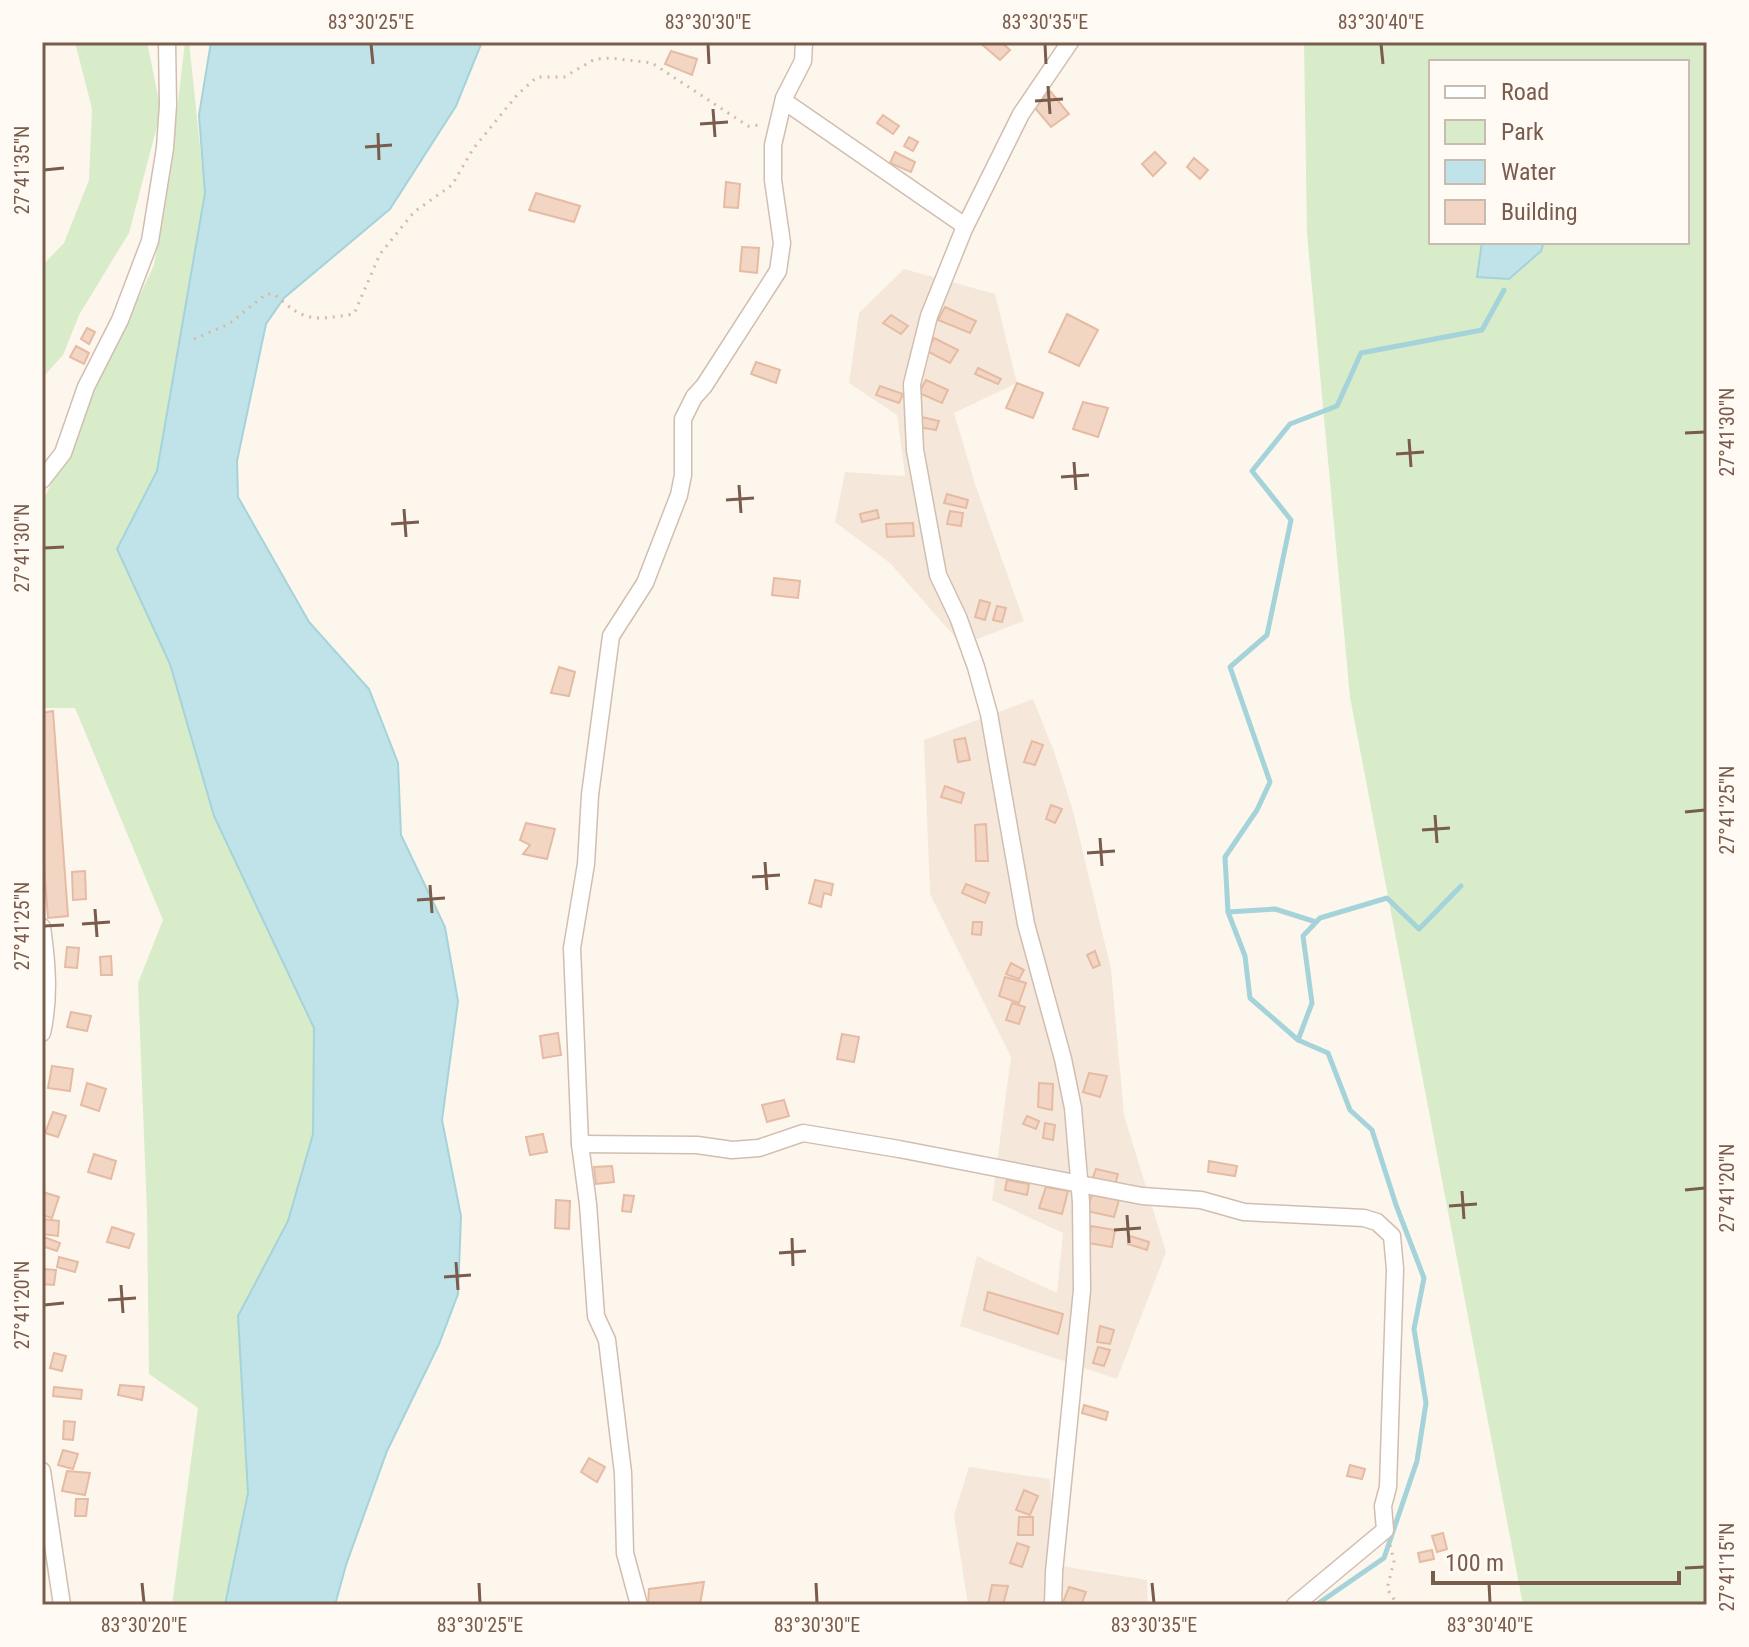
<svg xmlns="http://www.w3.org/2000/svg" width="1749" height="1647" viewBox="0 0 1749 1647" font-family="'Roboto Condensed',sans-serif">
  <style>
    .residential { fill: #f5e8da }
    .green { fill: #d8ecc9; fill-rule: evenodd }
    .water { fill: #bfe3e8; stroke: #a5d3da; stroke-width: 2 }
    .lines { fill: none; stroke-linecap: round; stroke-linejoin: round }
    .stream { stroke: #a5d3da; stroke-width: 5 }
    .building { fill: #f3d5c3; stroke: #e6bba3; stroke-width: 2 }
    .minor-casing { stroke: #d1beb0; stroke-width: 19 }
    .path { stroke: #d9b8a5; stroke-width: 3; stroke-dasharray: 2 6; stroke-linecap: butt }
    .minor { stroke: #fff; stroke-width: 16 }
    .ticks { fill: none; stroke: #7a5c4d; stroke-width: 3 }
    .neatline { fill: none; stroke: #7a5c4d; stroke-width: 3 }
    .ticks-label { font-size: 20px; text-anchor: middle; fill: #7a5c4d }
  </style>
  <rect width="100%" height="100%" fill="#fdf6ec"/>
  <g class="residential">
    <polygon points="904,269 995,294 1017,383 954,413 976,487 1024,621 962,645 890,563 835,522 845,472 905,476 897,415 849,383 859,313"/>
    <polygon points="1033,699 1054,751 1073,811 1111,969 1124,1115 1166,1252 1117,1379 960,1326 977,1256 1057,1293 1063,1233 992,1200 1011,1057 930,894 924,740"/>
    <polygon points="969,1467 1050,1479 1055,1565 1147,1580 1148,1605 968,1605 954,1515"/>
  </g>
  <g class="green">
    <polygon points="75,42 147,42 161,111 129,233 79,315 63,355 42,378 42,266 64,243 89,180 92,109"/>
    <polygon points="185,42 189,42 205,193 157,471 117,549 170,664 214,816 314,1028 313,1134 288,1221 238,1316 248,1493 225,1605 172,1605 198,1408 149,1374 147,1212 138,983 163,920 75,708 42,708 42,503 154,265 171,162"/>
    <path d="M1304,42H1707V1605H1523L1350,697L1307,234ZM1431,62H1687V242H1431Z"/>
  </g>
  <g class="water">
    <polygon points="211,42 482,42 456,106 390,209 284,298 266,324 237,461 238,497 309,622 369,689 398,763 401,835 445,927 458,1001 442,1120 461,1216 458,1294 439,1344 387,1451 346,1565 335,1605 225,1605 248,1493 238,1316 288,1221 313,1134 314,1028 214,816 170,664 117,549 157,471 205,193 199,115"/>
    <polygon points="1482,242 1544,242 1541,251 1509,279 1477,277"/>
  </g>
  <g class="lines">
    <g class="stream">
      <polyline points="1228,912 1275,909 1316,922"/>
      <polyline points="1298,1040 1312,1003 1303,936 1320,918 1387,898 1419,929 1461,886"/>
      <polyline points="1316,1605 1384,1558 1417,1461 1426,1403 1414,1329 1424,1278 1396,1205 1372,1130 1350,1110 1328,1053 1298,1040 1250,998 1245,956 1228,912 1225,857 1257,810 1270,782 1230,667 1267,635 1291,520 1252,471 1290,424 1337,406 1361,353 1482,330 1504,290"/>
    </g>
  </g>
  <g class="building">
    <polygon points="979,42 1001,42 1010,50 1000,60"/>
    <polygon points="671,51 697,59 692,75 665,64"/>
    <polygon points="1050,91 1069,114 1051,127 1035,108"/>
    <polygon points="883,115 899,126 893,134 877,123"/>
    <polygon points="909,137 918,142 913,151 904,146"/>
    <polygon points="895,152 915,162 911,172 890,163"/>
    <polygon points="1155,152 1166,163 1153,176 1142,164"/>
    <polygon points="1194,158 1208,170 1200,179 1187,167"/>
    <polygon points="726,182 740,184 738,208 724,207"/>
    <polygon points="536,193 580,206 574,222 529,210"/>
    <polygon points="742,247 759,248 757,273 740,271"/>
    <polygon points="945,307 976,321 970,333 938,320"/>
    <polygon points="1067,314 1098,330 1079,366 1049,352"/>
    <polygon points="891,315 908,326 901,334 883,323"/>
    <polygon points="87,328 95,332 89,344 81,339"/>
    <polygon points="934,338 958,350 950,363 927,351"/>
    <polygon points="76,346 89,353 84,364 70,357"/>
    <polygon points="756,362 780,370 776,383 751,374"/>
    <polygon points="978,368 1001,379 998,384 975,374"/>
    <polygon points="926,380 948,390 942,403 919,393"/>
    <polygon points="1017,383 1043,393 1033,418 1006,408"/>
    <polygon points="880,386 903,394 899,403 876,395"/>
    <polygon points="1083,402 1108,408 1098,437 1073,429"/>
    <polygon points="922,417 939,421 936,430 919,427"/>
    <polygon points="947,494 968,500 966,508 944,503"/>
    <polygon points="877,510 879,518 862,522 860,514"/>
    <polygon points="950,511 963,513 961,526 947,524"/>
    <polygon points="913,523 914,536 887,537 886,524"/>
    <polygon points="774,578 800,581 798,598 772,595"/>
    <polygon points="980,600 990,603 985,620 975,617"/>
    <polygon points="997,606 1006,608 1002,622 993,620"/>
    <polygon points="559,667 575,672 569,696 551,693"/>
    <polygon points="53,711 68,916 48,918 42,840 42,713"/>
    <polygon points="965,738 970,760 958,762 954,740"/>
    <polygon points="1032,741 1043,745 1035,765 1024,762"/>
    <polygon points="945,786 964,793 961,803 941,797"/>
    <polygon points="1051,805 1062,809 1055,823 1046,819"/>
    <polygon points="526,823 555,829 547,859 523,854 530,845 520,840"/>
    <polygon points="986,824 988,861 976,861 975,825"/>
    <polygon points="85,871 86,899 73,900 72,872"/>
    <polygon points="815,880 833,884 831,895 824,893 821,907 809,903"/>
    <polygon points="966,884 989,893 985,903 962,893"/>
    <polygon points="973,922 982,922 981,935 972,934"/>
    <polygon points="67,947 79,948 77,968 65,967"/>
    <polygon points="1095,951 1100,965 1093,968 1087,955"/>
    <polygon points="111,956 112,975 101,975 100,957"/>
    <polygon points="1011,963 1024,970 1019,979 1006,974"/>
    <polygon points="1005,977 1026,983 1019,1003 999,996"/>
    <polygon points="1012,1003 1025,1007 1019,1024 1006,1020"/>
    <polygon points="71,1012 91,1016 87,1031 67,1027"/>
    <polygon points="558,1033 561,1055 543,1058 540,1036"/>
    <polygon points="842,1034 859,1037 854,1062 837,1059"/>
    <polygon points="52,1066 73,1069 70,1091 48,1088"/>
    <polygon points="1089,1073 1107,1076 1100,1097 1083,1092"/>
    <polygon points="87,1083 106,1089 99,1111 81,1105"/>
    <polygon points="1039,1083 1053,1084 1052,1110 1038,1107"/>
    <polygon points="784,1100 789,1116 767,1122 762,1105"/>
    <polygon points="53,1112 66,1116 58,1137 45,1133"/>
    <polygon points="1027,1116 1039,1121 1036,1129 1023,1124"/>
    <polygon points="1045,1123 1055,1125 1053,1140 1043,1138"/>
    <polygon points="543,1134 547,1152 530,1155 526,1137"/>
    <polygon points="94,1154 116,1161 111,1179 88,1172"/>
    <polygon points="1209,1161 1237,1166 1235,1176 1208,1172"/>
    <polygon points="612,1166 614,1182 596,1184 594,1167"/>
    <polygon points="1096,1169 1118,1174 1115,1185 1092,1180"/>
    <polygon points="1007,1180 1029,1184 1027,1195 1005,1190"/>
    <polygon points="1046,1187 1068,1191 1062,1214 1039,1208"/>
    <polygon points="43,1192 59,1197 52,1218 42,1215"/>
    <polygon points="624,1195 634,1196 631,1212 622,1211"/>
    <polygon points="1092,1195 1119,1200 1114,1217 1087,1211"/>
    <polygon points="556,1200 570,1201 569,1229 555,1228"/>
    <polygon points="42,1219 59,1221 58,1236 42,1234"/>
    <polygon points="1091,1226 1115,1230 1112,1247 1088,1243"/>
    <polygon points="112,1227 134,1234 129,1248 107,1242"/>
    <polygon points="1130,1236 1149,1242 1147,1250 1128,1244"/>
    <polygon points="44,1237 60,1243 57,1251 42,1246"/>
    <polygon points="59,1257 78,1262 75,1272 57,1267"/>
    <polygon points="42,1269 56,1270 54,1285 42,1284"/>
    <polygon points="988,1292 1063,1314 1058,1334 984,1310"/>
    <polygon points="1100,1326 1114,1330 1110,1344 1097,1342"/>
    <polygon points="1098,1347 1110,1350 1104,1366 1093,1363"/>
    <polygon points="54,1353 66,1356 62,1371 50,1368"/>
    <polygon points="120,1385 144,1387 142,1400 118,1395"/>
    <polygon points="54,1387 82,1390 81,1399 53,1396"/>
    <polygon points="1084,1405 1108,1412 1106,1420 1082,1413"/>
    <polygon points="64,1421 75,1422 73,1440 63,1439"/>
    <polygon points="63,1450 78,1454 73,1469 58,1465"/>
    <polygon points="589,1458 605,1467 597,1482 581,1472"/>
    <polygon points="1350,1465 1365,1469 1362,1479 1347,1476"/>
    <polygon points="67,1471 90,1473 85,1495 62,1491"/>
    <polygon points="1024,1490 1038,1496 1030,1515 1016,1510"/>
    <polygon points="76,1499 88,1499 86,1516 75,1516"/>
    <polygon points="1019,1517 1033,1517 1033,1535 1018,1535"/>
    <polygon points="1443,1533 1447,1549 1437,1552 1432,1536"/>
    <polygon points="1017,1543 1029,1547 1022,1567 1010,1563"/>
    <polygon points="1432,1550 1434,1559 1420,1562 1418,1553"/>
    <polygon points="704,1582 700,1604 648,1605 649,1589"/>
    <polygon points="992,1585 1008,1586 1003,1605 988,1605"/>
    <polygon points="1069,1587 1086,1592 1081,1605 1062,1605"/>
  </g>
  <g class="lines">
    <defs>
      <g id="minor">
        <polyline points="784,101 965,226"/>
        <polyline points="42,480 63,453 86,387 120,320 150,241 165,148 168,105 167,42"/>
        <path d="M42,927C47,962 50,998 42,1033"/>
        <polyline points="580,1144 697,1145 732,1150 759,1148 803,1133 899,1149 1142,1196 1201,1200 1244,1212 1364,1218 1377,1222 1392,1236 1395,1269 1388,1487 1383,1506 1385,1530 1295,1605"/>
        <polyline points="42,1471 62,1605"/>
        <polyline points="639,1605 625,1553 623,1473 607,1340 596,1316 588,1204 580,1144 572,948 586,864 590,795 611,636 645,583 679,495 683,475 683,419 694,397 704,386 778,271 782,243 773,180 773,145 784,98 803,61 804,42"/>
        <polyline points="1053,1605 1054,1572 1082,1290 1081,1202 1073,1108 1063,1059 1026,924 989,714 976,667 958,617 938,575 915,450 912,384 929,316 964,229 1021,114 1070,42"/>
      </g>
    </defs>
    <use href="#minor" class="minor-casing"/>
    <g class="path">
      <path d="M194,339L229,324L266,294H274C306,323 313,320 354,314L380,254L414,212L452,185L473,149L517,95L537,77H564L595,59L611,58L652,63L748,126L763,125"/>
      <polyline points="1390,1545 1394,1561 1387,1589 1398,1605"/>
    </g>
    <use href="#minor" class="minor"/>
  </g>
  <path class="ticks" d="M371,44L373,64M708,44L709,64M1045,44L1046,64M1381,44L1383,64M1048,86L1050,114M1035,101L1063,99M713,109L715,137M700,124L728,122M378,133L379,160M365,147L392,145M44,170L64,168M1685,433L1705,432M1409,439L1411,467M1396,454L1424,452M1074,462L1076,490M1061,477L1089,475M739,485L741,513M726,500L754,498M404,509L406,537M391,524L419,522M44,548L64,547M1685,812L1705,810M1435,815L1437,843M1422,830L1450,828M1100,838L1102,866M1087,853L1115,851M765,862L767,890M752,877L780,875M430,885L432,913M417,900L445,898M95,909L97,937M82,924L110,922M44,926L64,925M1685,1190L1705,1188M1462,1191L1464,1219M1449,1206L1477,1204M1127,1215L1129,1243M1114,1230L1141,1228M792,1238L793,1266M779,1253L806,1251M456,1262L458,1290M444,1277L471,1275M121,1285L123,1313M108,1300L136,1298M44,1305L64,1303M1685,1568L1705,1567M142,1583L144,1603M479,1583L480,1603M816,1583L817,1603M1152,1583L1154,1603M1489,1583L1490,1603"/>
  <rect width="1749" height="1647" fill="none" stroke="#fffaf3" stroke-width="88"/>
  <rect x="1429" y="60" width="260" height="184" fill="#fffaf3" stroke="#cabbb1" stroke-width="2"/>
  <rect x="1445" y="86" width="40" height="12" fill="#ffffff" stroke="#cabbb1" stroke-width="2"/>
  <text x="1501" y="100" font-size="24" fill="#7a5c4d">Road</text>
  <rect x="1445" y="120" width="40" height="24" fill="#d8ecc9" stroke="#cabbb1" stroke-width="2"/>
  <text x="1501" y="140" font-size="24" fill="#7a5c4d">Park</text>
  <rect x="1445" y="160" width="40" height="24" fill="#bfe3e8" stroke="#cabbb1" stroke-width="2"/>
  <text x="1501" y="180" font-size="24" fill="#7a5c4d">Water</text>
  <rect x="1445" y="200" width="40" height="24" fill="#f3d5c3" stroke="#cabbb1" stroke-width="2"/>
  <text x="1501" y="220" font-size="24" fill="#7a5c4d">Building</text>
  <path d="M1433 1571v12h246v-12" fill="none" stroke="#7a5c4d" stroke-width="4"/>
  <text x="1445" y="1571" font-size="24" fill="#7a5c4d" stroke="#fffaf3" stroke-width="6" paint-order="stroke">100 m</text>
  <rect x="44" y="44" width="1661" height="1559" class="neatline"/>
  <g class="ticks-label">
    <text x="371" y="29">83°30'25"E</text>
    <text x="708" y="29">83°30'30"E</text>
    <text x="1045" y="29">83°30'35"E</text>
    <text x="1381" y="29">83°30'40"E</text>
    <text transform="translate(22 170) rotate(-90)" y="7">27°41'35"N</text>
    <text transform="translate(1727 432) rotate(-90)" y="7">27°41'30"N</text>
    <text transform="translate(22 548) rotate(-90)" y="7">27°41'30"N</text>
    <text transform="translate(1727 810) rotate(-90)" y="7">27°41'25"N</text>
    <text transform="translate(22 926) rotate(-90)" y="7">27°41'25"N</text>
    <text transform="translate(1727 1188) rotate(-90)" y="7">27°41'20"N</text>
    <text transform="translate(22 1305) rotate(-90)" y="7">27°41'20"N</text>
    <text transform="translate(1727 1567) rotate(-90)" y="7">27°41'15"N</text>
    <text x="144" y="1632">83°30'20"E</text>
    <text x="480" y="1632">83°30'25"E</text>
    <text x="817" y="1632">83°30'30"E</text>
    <text x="1154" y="1632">83°30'35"E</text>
    <text x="1490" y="1632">83°30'40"E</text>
  </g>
</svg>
